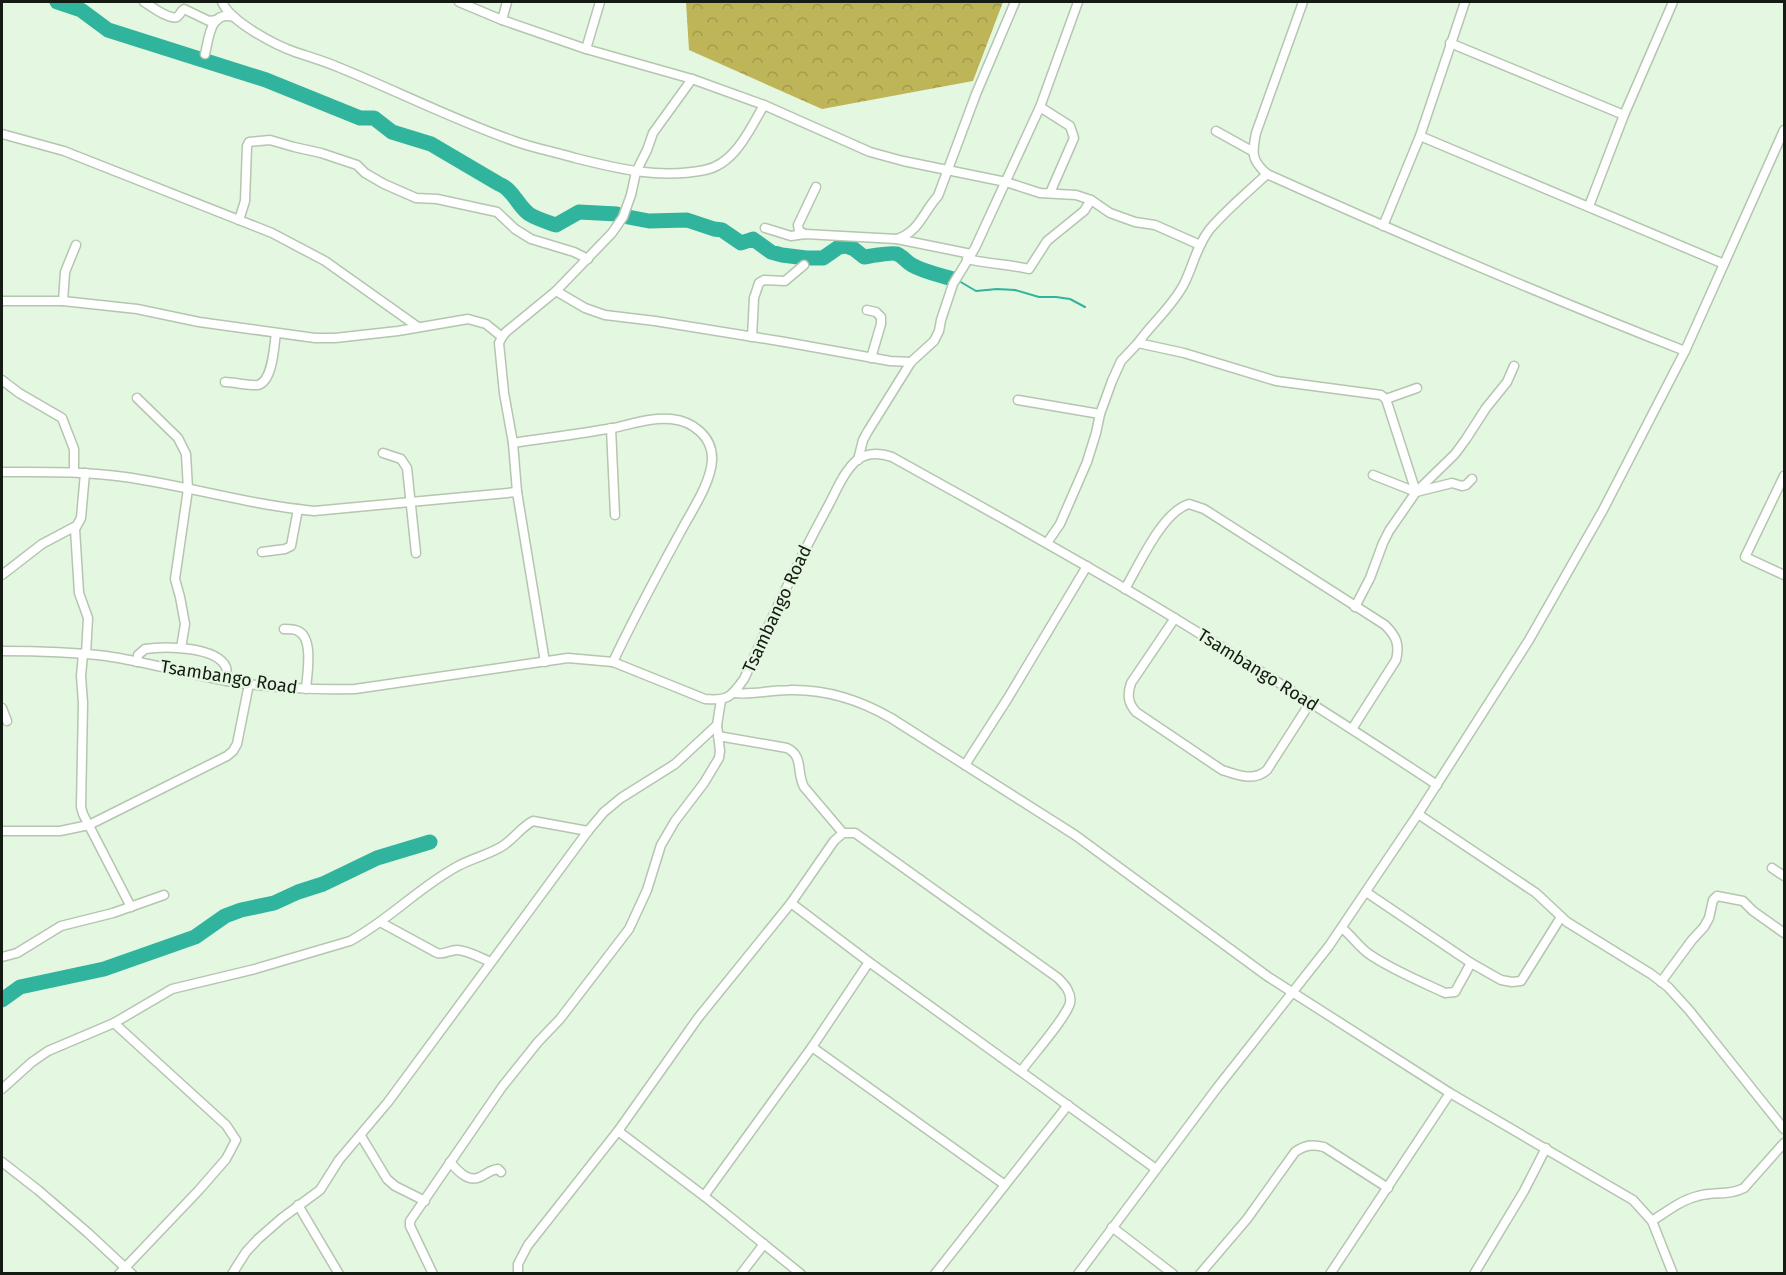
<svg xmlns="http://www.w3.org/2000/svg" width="1786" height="1275" viewBox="0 0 1786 1275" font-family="'Fira Sans',sans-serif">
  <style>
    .forest { fill: url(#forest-crowns) }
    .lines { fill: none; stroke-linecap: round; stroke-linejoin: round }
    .stream { stroke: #31b49d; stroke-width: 2 }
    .river { stroke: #31b49d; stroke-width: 15 }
    .minor-casing { stroke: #b4c6b0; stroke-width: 11 }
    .minor { stroke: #fff; stroke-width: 8 }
    .labels { text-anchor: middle; stroke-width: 5; stroke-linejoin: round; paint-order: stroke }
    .street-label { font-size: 18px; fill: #141b13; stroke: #e4f7e0 }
  </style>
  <defs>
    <pattern id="forest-crowns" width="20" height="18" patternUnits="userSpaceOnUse" patternTransform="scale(1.5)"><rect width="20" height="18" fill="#beb558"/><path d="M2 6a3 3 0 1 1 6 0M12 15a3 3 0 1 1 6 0" fill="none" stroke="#a29b4c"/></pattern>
  </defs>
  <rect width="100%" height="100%" fill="#e4f7e0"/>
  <polygon class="forest" points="686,2 1003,2 973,81 822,109 689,50"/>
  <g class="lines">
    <polyline class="stream" points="959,281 976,291 997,289 1015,290 1039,297 1056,297 1070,299 1085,307"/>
    <g class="river">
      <path d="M57,2L81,10L108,30L266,80L360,118H374L392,132L431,144L499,184C513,189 517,205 529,214C537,219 547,222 556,225L579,212L617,214"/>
      <path d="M628,217L649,221L687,220L714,229L722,230L741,243L753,239L771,252L782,255L806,258H823L839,247L846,246L854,249L864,257C871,256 893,252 897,254C903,256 906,262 912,265C924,272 940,275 953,279"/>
      <polyline points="2,1000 20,987 104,969 195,937 225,916 241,910 274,903 298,892 323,884 377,858 430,842"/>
    </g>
    <defs>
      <g id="minor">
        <path d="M144,2C151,6 169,20 177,17C180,15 181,11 184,9L209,21L217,20"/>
        <path d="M222,2C231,22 275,45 295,52C310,57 324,61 338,67C397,91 454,120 514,141C533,148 555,152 575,158C619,169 659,179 705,170C735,164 750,129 764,105"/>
        <polyline points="459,2 502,20 586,49 692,79 764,105 870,152 903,161 1006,182 1040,193 1076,195 1091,200 1110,213 1135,222 1155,225 1200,245"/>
        <path d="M1303,2L1256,133C1252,153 1251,160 1267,174C1405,236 1544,296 1685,351"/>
        <polyline points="502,20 507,2"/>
        <polyline points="1450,43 1624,115"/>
        <polyline points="586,49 600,2"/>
        <path d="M205,54C209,38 210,10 234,17"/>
        <polyline points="1040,107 1070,126 1074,138 1050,193"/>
        <polyline points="1216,131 1252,151"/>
        <polyline points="2,134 64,151 272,233 325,261 418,327"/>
        <polyline points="1420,136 1724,264"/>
        <polyline points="1589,206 1624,115 1673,2"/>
        <polyline points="239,220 245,201 247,146 249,142 270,140 294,147 321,153 357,165 365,173 384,184 416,198 437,199 497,212 515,229 531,239 574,252 588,259"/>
        <polyline points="1383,226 1420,136 1465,2"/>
        <polyline points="765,228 791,236 805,234 897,239 971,254"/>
        <polyline points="805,234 799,231 798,225 816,187"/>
        <path d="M897,239C920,231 923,212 938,196L976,94L1015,2"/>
        <path d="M967,259C988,264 1008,264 1029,269L1047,241L1084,211L1091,200"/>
        <polyline points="556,291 585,308 605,315 655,321 785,342 890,361 911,362"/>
        <polyline points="2,301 63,301 137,309 199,322 315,338 335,338 398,331 468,319 486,324 502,337"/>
        <polyline points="63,301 65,272 76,245"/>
        <polyline points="867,310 876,312 881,317 881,324 871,358"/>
        <polyline points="752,337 754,298 759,283 764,280 785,281 804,265"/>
        <path d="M1138,343C1152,323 1172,307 1184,284C1193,266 1197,245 1210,229C1227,209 1248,192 1267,174"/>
        <polyline points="2,380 19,393 62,418 74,449 74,472"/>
        <path d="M225,382C233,382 250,386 258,385C273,381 274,346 276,333"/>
        <polyline points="137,398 178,438 186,454 188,489 175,579 180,597 185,624 181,648"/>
        <polyline points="1386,399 1417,388"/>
        <polyline points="1018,400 1100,414"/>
        <polyline points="611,428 615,515"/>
        <path d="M513,443C546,438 580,434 613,428C632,424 652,417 671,419C693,421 713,437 712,460C711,483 691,512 681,531C657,575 634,617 613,662"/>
        <polyline points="383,453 401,459 407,468 416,553"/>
        <polyline points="858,460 863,440 868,431 911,362 934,341 939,331 941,320 953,284 975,248 1040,107 1078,2"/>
        <path d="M2,472C43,472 84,471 125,477C188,486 250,505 314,511L517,492"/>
        <polyline points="85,473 81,518 75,529 79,593 88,618 86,654"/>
        <polyline points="1373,475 1416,492 1452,483 1462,486 1466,485 1472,479"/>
        <polyline points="1784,476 1745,557 1784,575"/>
        <polyline points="1047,543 1060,524 1087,462 1096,433 1100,414 1112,381 1121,361 1138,343 1184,353 1276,381 1381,395 1386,399 1416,492"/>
        <polyline points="262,552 285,549 291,546 298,509"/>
        <polyline points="2,575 42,544 76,526"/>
        <path d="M1125,589C1139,565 1162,512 1189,504L1204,509L1385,625C1396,636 1400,644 1396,660L1352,729"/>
        <polyline points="1355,607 1370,578 1383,543 1389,531 1416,492 1455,454 1466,439 1486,408 1507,382 1514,366"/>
        <path d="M1175,618L1131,683C1127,695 1128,703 1136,712L1222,770C1237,775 1254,782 1267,770L1310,703"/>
        <path d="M284,629C288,629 295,629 298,631C314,638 307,675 306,689"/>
        <path d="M2,651C37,651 71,652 106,656C147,662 187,674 227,681C269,688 312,690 355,689L568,658L613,662L705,699C728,701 731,697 744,679C770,622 796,565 826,510C835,494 843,472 857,460C868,452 880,453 892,457C987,510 1083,562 1176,619C1264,673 1351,728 1437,785"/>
        <polyline points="83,654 81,676 83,703 81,807 83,814 131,907"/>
        <path d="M137,662L138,655L145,649C164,646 216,646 226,667C227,670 227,677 227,681"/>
        <polyline points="545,662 517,492 513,443 504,393 499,343 502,337 506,332 556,291 612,233 623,217 631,195 636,172 647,150 653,133 692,79"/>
        <path d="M734,693C753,695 770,690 789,690C826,689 860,700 891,718L1075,835L1267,976L1450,1093L1633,1200L1652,1221L1673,1274"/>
        <polyline points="2,708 7,721"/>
        <path d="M718,736L787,748C804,756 796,772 804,787L843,833"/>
        <polyline points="965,765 1008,698 1087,566"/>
        <polyline points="1418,814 1536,893 1567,922 1651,974 1668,987 1689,1010 1784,1129"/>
        <polyline points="2,831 60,831 89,825 227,756 233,751 237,744 249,684"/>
        <polyline points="1772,868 1784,876"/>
        <polyline points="1366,892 1471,963 1501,980 1512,982 1521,981 1561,917"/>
        <polyline points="791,903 869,962 1156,1169"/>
        <path d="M380,922L437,953C445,955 449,950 457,950C467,950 481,958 491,962"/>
        <path d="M1342,928C1352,936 1359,947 1369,954C1392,970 1420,981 1445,993L1455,992L1471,963"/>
        <polyline points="2,957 17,953 61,926 113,913 164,895"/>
        <polyline points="1661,982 1692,940 1704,927 1709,918 1713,900 1717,896 1743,901 1753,911 1784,933"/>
        <polyline points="114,1023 226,1125 236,1140 226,1159 199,1190 119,1274"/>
        <polyline points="812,1047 1005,1185"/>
        <path d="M2,1089L32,1062L48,1051L114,1023L172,989L255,969L350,941C389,920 419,887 458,866C471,859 487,855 501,847C513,840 521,827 533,821L588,831"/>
        <polyline points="618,1131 704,1196 801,1274"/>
        <polyline points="361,1136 387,1179 395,1186 425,1201"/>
        <polyline points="2,1162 38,1190 88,1233 132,1274"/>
        <path d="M450,1162C457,1170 468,1183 480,1177C487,1174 489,1170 498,1169L501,1172"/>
        <polyline points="704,1196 812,1047 869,962"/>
        <polyline points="298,1205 339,1274"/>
        <path d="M1652,1221C1666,1212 1681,1200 1698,1196C1714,1191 1729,1196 1744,1188L1784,1143"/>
        <polyline points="1112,1227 1173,1274"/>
        <polyline points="232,1274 246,1252 258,1239 282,1218 320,1190 339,1160 388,1102 588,831 604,812 621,798 675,764 717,725"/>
        <polyline points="433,1274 410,1226 410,1221 502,1087 538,1042 560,1019 629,929 647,890 661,845 675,821 704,783 719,758 720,751 717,725 721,700"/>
        <path d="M518,1274V1264L528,1245L618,1131L698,1018L791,903L834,841L843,833H855L1058,978C1065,985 1072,993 1070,1003C1066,1018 1032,1056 1022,1070"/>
        <polyline points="741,1274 764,1244"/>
        <polyline points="935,1274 1068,1105"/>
        <polyline points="1078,1274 1217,1088 1329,946 1418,814 1529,640 1603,510 1685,351 1784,130"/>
        <path d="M1200,1274L1247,1219L1295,1152C1305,1145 1312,1144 1324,1147L1388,1188"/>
        <polyline points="1330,1274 1450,1093"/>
        <polyline points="1474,1274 1524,1191 1546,1148"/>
      </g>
    </defs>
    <use href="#minor" class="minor-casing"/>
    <use href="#minor" class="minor"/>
  </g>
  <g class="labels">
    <g class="street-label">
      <text transform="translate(777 609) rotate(-65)" y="6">Tsambango Road</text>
      <text transform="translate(1258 670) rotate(32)" y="6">Tsambango Road</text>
      <text transform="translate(229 677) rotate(9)" y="6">Tsambango Road</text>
    </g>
  </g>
  <rect width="1786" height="1275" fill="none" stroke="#141b13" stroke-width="6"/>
</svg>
